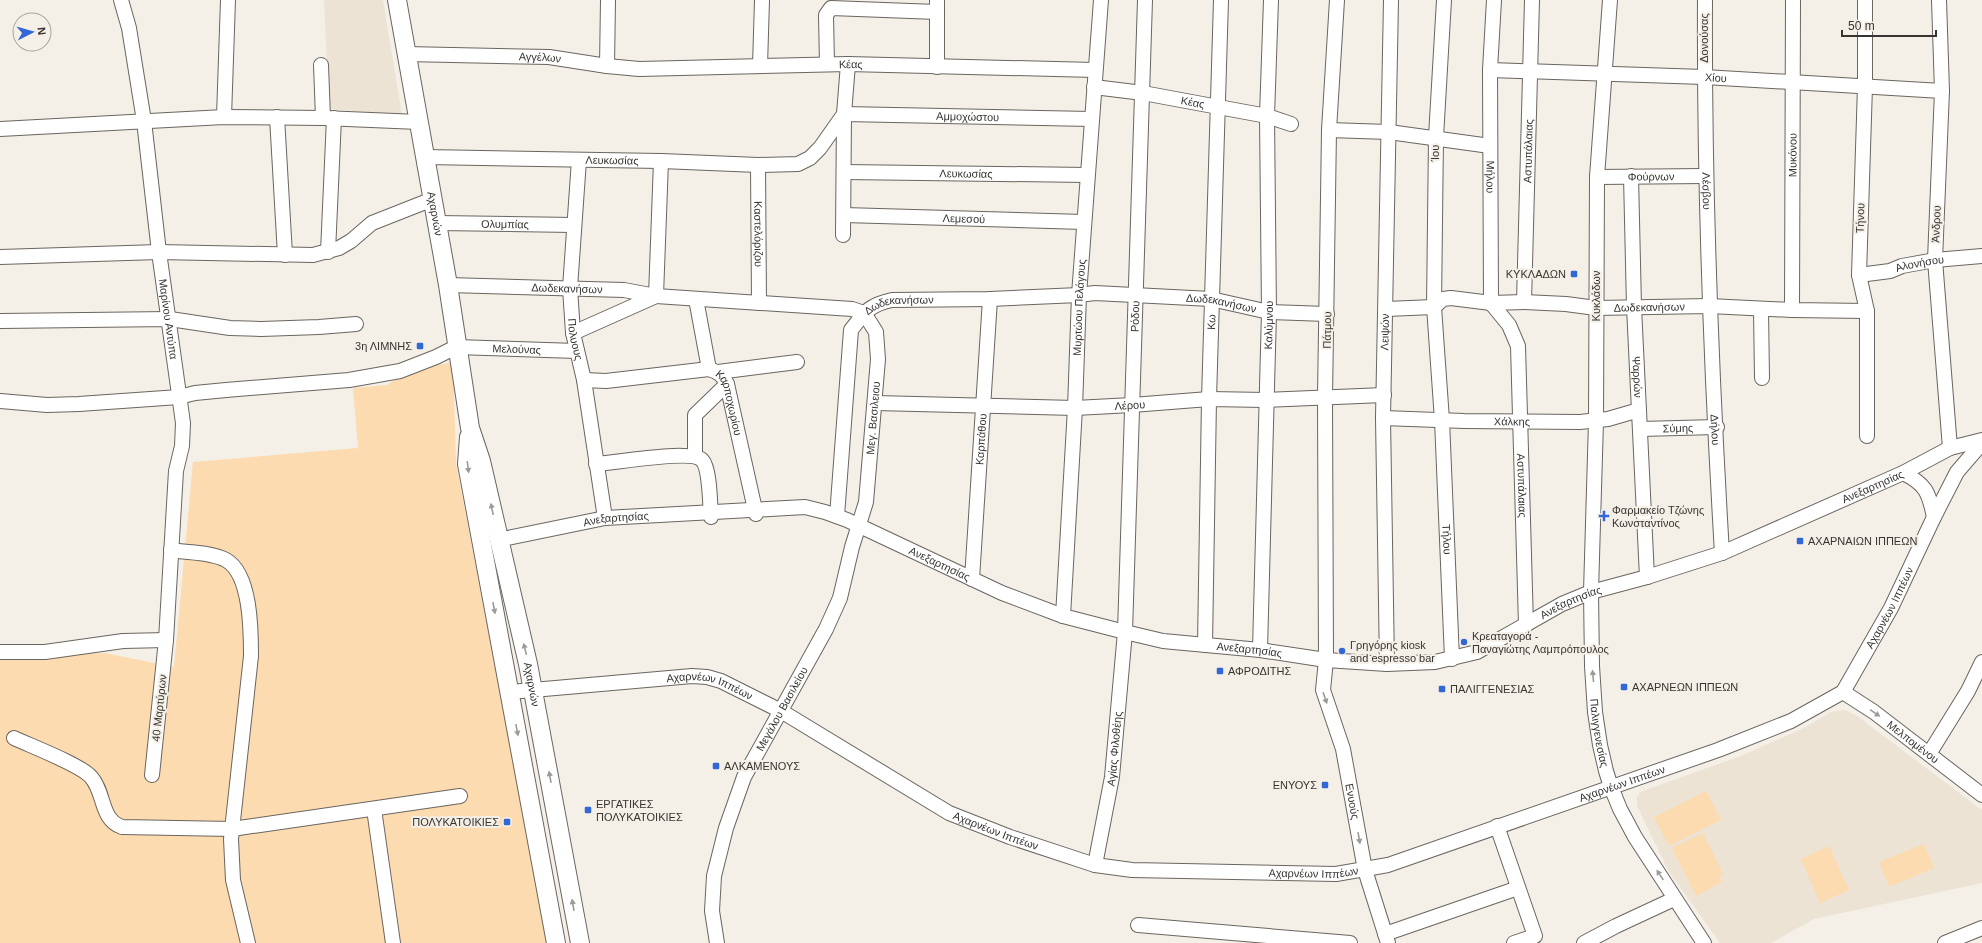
<svg xmlns="http://www.w3.org/2000/svg" width="1982" height="943" viewBox="0 0 1982 943" font-family="Helvetica,sans-serif">
  <style>
    .built { fill: #ede3d5 }
    .green { fill: #fbdbaf }
    .lines { fill: none; stroke-linecap: round; stroke-linejoin: round }
    .minor-casing { stroke: #6a655f; stroke-width: 16 }
    .major-casing { stroke: #6a655f; stroke-width: 20 }
    .minor { stroke: #fff; stroke-width: 14 }
    .major { stroke: #fff; stroke-width: 18 }
    .oneway { fill: #9b9a98 }
    .poi-dot { fill: #3267d6; stroke: #f4efe7; stroke-width: 1.5 }
    .labels { text-anchor: middle; stroke-width: 4; stroke-linejoin: round; paint-order: stroke }
    .street-label { font-size: 11px; fill: #373532; stroke: #f4efe7 }
    .poi-label { font-size: 11px; fill: #373532; stroke: #f4efe7; text-anchor: start }
  </style>
  <rect width="100%" height="100%" fill="#f4efe7"/>
  <g class="built">
    <polygon points="324,0 383,0 402,115 329,109"/>
    <polygon points="1845,710 1857,716 1982,810 1982,883 1814,919 1771,943 1720,943 1669,872 1637,806 1637,798 1640,792 1741,756 1806,727 1831,712"/>
  </g>
  <g class="green">
    <polygon points="453,362 456,464 548,943 0,943 0,656 105,653 174,667 193,462 358,448 353,388 387,385 409,371"/>
    <polygon points="1706,791 1721,820 1669,846 1654,817"/>
    <polygon points="1703,833 1723,874 1719,876 1722,882 1696,896 1672,848"/>
    <polygon points="1924,844 1934,868 1889,887 1879,862"/>
    <polygon points="1829,846 1849,890 1820,903 1801,859"/>
  </g>
  <g class="lines">
    <defs>
      <g id="minor">
        <path id="s1" d="M121,0L129,28L144,121L159,252L183,423L182,446L176,471L166,640L152,775"/>
        <polyline points="937,0 937,67"/>
        <path id="s2" d="M1337,0L1329,130L1325,398L1326,660L1323,690L1343,749L1365,870L1388,943"/>
        <path id="s3" d="M1444,0L1436,137L1434,307L1442,420L1452,659"/>
        <path id="s4" d="M1494,0L1490,70L1491,303L1509,325L1518,346L1526,625"/>
        <path id="s5" d="M1610,0L1597,177L1596,421L1591,592L1592,666L1595,712L1600,745L1606,771L1611,787L1620,809L1635,837L1704,943"/>
        <path id="s6" d="M1705,0C1704,185 1711,369 1722,553"/>
        <polyline points="1865,0 1865,86 1859,275 1867,311 1867,436"/>
        <polyline points="1939,0 1942,91 1935,260 1950,448"/>
        <path id="s7" d="M406,54L549,57L607,66L608,0"/>
        <polyline points="827,64 826,15 831,8 937,12"/>
        <polyline points="321,65 323,118"/>
        <path id="s8" d="M607,66L639,69L848,64L1095,70"/>
        <polyline points="760,66 762,0"/>
        <path id="s9" d="M1490,70L1704,77L1942,91"/>
        <path id="s10" d="M1094,87L1143,93L1267,116L1291,124"/>
        <polyline points="224,117 228,0"/>
        <polyline points="277,117 285,255"/>
        <polyline points="0,129 224,117 323,118 419,122"/>
        <polyline points="1329,130 1389,132 1490,146"/>
        <path id="s11" d="M425,157L661,161L758,165L798,164L810,158L820,148L844,114L1091,119"/>
        <path id="s12" d="M579,160L570,288L573,333L584,380L605,518"/>
        <path id="s13" d="M758,165L759,303"/>
        <path id="s14" d="M844,172L1087,175"/>
        <path id="s15" d="M1631,176L1634,307L1647,577"/>
        <path id="s16" d="M1597,177L1705,176"/>
        <path id="s17" d="M844,215L1084,222"/>
        <path id="s18" d="M437,223L574,225"/>
        <polyline points="843,235 844,114 848,64"/>
        <polyline points="328,252 334,118"/>
        <polyline points="0,257 159,252 313,255 339,248 351,241 372,223 433,199"/>
        <path id="s19" d="M1859,275L1890,271L1902,266L1935,260L1982,256"/>
        <path id="s20" d="M448,285L624,290L656,296L852,309L864,313"/>
        <path id="s21" d="M696,299L709,369C718,372 723,375 727,384L756,514"/>
        <path id="s22" d="M1524,302L1532,0"/>
        <path id="s23" d="M1386,309L1434,307L1443,299L1451,298L1491,303L1524,302L1566,304L1596,308L1709,306L1792,310L1867,311"/>
        <polyline points="1761,309 1762,378"/>
        <path id="s24" d="M1792,310L1793,0"/>
        <polyline points="0,321 170,319 230,328 261,329 319,327 356,324"/>
        <polyline points="573,333 656,296 661,161"/>
        <polyline points="718,372 797,362"/>
        <polyline points="584,380 606,381 709,369"/>
        <path id="s25" d="M0,401L47,405L79,404L179,397L195,393L226,390L349,380L400,371L436,357L456,347L577,351"/>
        <path id="s26" d="M875,403L1075,408L1132,405L1209,399L1266,400L1384,395"/>
        <path id="s27" d="M1383,418L1464,421L1580,422L1608,419L1639,410"/>
        <path id="s28" d="M1640,429L1717,427"/>
        <polyline points="695,456 695,415 727,384"/>
        <path d="M596,464C614,463 691,449 702,460C710,468 710,504 711,517"/>
        <path d="M1903,473C1926,484 1929,493 1934,517"/>
        <path id="s29" d="M837,516L851,330C865,312 869,305 892,300L990,299L1079,295L1095,293L1211,299L1269,312L1327,314"/>
        <path id="s30" d="M498,540L605,518L805,507L825,512L847,520L1002,593L1063,616L1125,632L1163,641L1260,650L1326,660L1387,664L1435,662L1477,652L1562,604L1591,592L1647,577L1722,553L1903,473L1950,448L1982,440"/>
        <path d="M171,550C188,553 211,552 226,560C251,574 251,631 251,656L231,839L233,880L248,943"/>
        <path id="s31" d="M972,579L990,299"/>
        <path id="s32" d="M1063,616L1075,408L1079,295L1101,0"/>
        <path id="s33" d="M1205,645L1209,399L1221,0"/>
        <path id="s34" d="M1260,650L1269,312L1267,116L1271,0"/>
        <polyline points="0,652 45,652 123,641 166,640"/>
        <path id="s35" d="M1387,664L1383,418L1391,0"/>
        <path id="s36" d="M510,692L692,676L707,677L721,681L781,711L949,813L1010,837L1095,865L1132,870L1336,874L1388,865L1718,750L1791,721L1843,692L1891,608L1934,517L1957,472L1982,443"/>
        <path id="s37" d="M1843,692L1874,712L1982,795"/>
        <path d="M14,738C31,746 81,765 91,777C105,792 100,820 122,827L232,829L460,796"/>
        <polyline points="1929,754 1968,691 1982,662"/>
        <polyline points="374,809 393,943"/>
        <polyline points="1497,826 1535,936 1514,943"/>
        <path id="s38" d="M1095,865L1112,777L1125,632L1145,0"/>
        <polyline points="1138,925 1350,943"/>
        <polyline points="1385,934 1518,888"/>
        <path id="s39" d="M717,943L712,911L714,876L726,828L744,777L826,629L840,598L852,547L866,502L878,359L876,332L864,313"/>
        <polyline points="1584,943 1616,926 1674,899"/>
        <polyline points="1945,943 1982,928"/>
      </g>
      <g id="major">
        <path id="s40" d="M397,0L448,285L470,428L481,461L528,664L580,943"/>
        <polyline points="469,437 467,464 556,943"/>
      </g>
    </defs>
    <use href="#minor" class="minor-casing"/>
    <use href="#major" class="major-casing"/>
    <use href="#minor" class="minor"/>
    <use href="#major" class="major"/>
  </g>
  <defs><path id="oneway-solid" d="M-6-.8H1V-3.2L6.5 0L1 3.2V.8H-6Z"/></defs>
  <g class="oneway">
    <use href="#oneway-solid" transform="translate(468 467) rotate(83)"/>
    <use href="#oneway-solid" transform="translate(492 509) rotate(-102)"/>
    <use href="#oneway-solid" transform="translate(494 608) rotate(79)"/>
    <use href="#oneway-solid" transform="translate(525 649) rotate(-104)"/>
    <use href="#oneway-solid" transform="translate(1593 676) rotate(-95)"/>
    <use href="#oneway-solid" transform="translate(1325 698) rotate(71)"/>
    <use href="#oneway-solid" transform="translate(1875 713) rotate(35)"/>
    <use href="#oneway-solid" transform="translate(517 730) rotate(79)"/>
    <use href="#oneway-solid" transform="translate(550 777) rotate(-100)"/>
    <use href="#oneway-solid" transform="translate(1359 838) rotate(80)"/>
    <use href="#oneway-solid" transform="translate(1660 875) rotate(-123)"/>
    <use href="#oneway-solid" transform="translate(573 905) rotate(-100)"/>
  </g>
  <g class="poi-dot">
    <rect x="1570" y="270" width="8" height="8" rx="2"/>
    <rect x="416" y="342" width="8" height="8" rx="2"/>
    <path d="M1602 510h4v4h4v4h-4v4h-4v-4h-4v-4h4z"/>
    <rect x="1796" y="537" width="8" height="8" rx="2"/>
    <circle cx="1464" cy="642" r="4"/>
    <circle cx="1342" cy="651" r="4"/>
    <rect x="1216" y="667" width="8" height="8" rx="2"/>
    <rect x="1620" y="683" width="8" height="8" rx="2"/>
    <rect x="1438" y="685" width="8" height="8" rx="2"/>
    <rect x="712" y="762" width="8" height="8" rx="2"/>
    <rect x="1321" y="781" width="8" height="8" rx="2"/>
    <rect x="584" y="806" width="8" height="8" rx="2"/>
    <rect x="503" y="818" width="8" height="8" rx="2"/>
  </g>
  <g class="labels">
    <g class="street-label">
      <text transform="translate(1704 38) rotate(-90)" y="4">Δονούσας</text>
      <text dy="4" stroke="none"><textPath href="#s7" startOffset="134">Αγγέλων</textPath></text>
      <text dy="4" stroke="none"><textPath href="#s8" startOffset="244">Κέας</textPath></text>
      <text dy="4" stroke="none"><textPath href="#s9" startOffset="226">Χίου</textPath></text>
      <text dy="4" stroke="none"><textPath href="#s10" startOffset="100">Κέας</textPath></text>
      <text dy="4" stroke="none"><textPath href="#s11" startOffset="566">Αμμοχώστου</textPath></text>
      <text dy="4" stroke="none"><textPath href="#s22" startOffset="151">Αστυπάλαιας</textPath></text>
      <text transform="translate(1435 153) rotate(-90)" y="4">Ίου</text>
      <text dy="4" stroke="none"><textPath href="#s24" startOffset="155">Μυκόνου</textPath></text>
      <text dy="4" stroke="none"><textPath href="#s11" startOffset="187">Λευκωσίας</textPath></text>
      <text dy="4" stroke="none"><textPath href="#s14" startOffset="122">Λευκωσίας</textPath></text>
      <text dy="4" stroke="none"><textPath href="#s16" startOffset="54">Φούρνων</textPath></text>
      <text dy="4" stroke="none"><textPath href="#s4" startOffset="177">Μήλου</textPath></text>
      <text dy="4" stroke="none"><textPath href="#s6" startOffset="191">Λέσβου</textPath></text>
      <text dy="4" stroke="none"><textPath href="#s40" startOffset="217">Αχαρνών</textPath></text>
      <text transform="translate(1860 218) rotate(-88)" y="4">Τήνου</text>
      <text dy="4" stroke="none"><textPath href="#s17" startOffset="120">Λεμεσού</textPath></text>
      <text dy="4" stroke="none"><textPath href="#s18" startOffset="68">Ολυμπίας</textPath></text>
      <text transform="translate(1936 224) rotate(-88)" y="4">Άνδρου</text>
      <text dy="4" stroke="none"><textPath href="#s13" startOffset="69">Καστελόριζου</textPath></text>
      <text dy="4" stroke="none"><textPath href="#s19" startOffset="62">Αλονήσου</textPath></text>
      <text dy="4" stroke="none"><textPath href="#s20" startOffset="119">Δωδεκανήσων</textPath></text>
      <text transform="translate(1596 296) rotate(-90)" y="4">Κυκλάδων</text>
      <text dy="4" stroke="none"><textPath href="#s29" startOffset="569">Δωδεκανήσων</textPath></text>
      <text dy="4" stroke="none"><textPath href="#s29" startOffset="245">Δωδεκανήσων</textPath></text>
      <text dy="4" stroke="none"><textPath href="#s23" startOffset="267">Δωδεκανήσων</textPath></text>
      <text dy="4" stroke="none"><textPath href="#s32" startOffset="309">Μυρτώου Πελάγους</textPath></text>
      <text dy="4" stroke="none"><textPath href="#s38" startOffset="551">Ρόδου</textPath></text>
      <text dy="4" stroke="none"><textPath href="#s1" startOffset="323">Μαρίνου Αντύπα</textPath></text>
      <text dy="4" stroke="none"><textPath href="#s33" startOffset="323">Κω</textPath></text>
      <text dy="4" stroke="none"><textPath href="#s34" startOffset="325">Καλύμνου</textPath></text>
      <text transform="translate(1327 330) rotate(-89)" y="4">Πάτμου</text>
      <text dy="4" stroke="none"><textPath href="#s35" startOffset="332">Λειψών</textPath></text>
      <text dy="4" stroke="none"><textPath href="#s12" startOffset="180">Πολυους</textPath></text>
      <text dy="4" stroke="none"><textPath href="#s25" startOffset="524">Μελούνας</textPath></text>
      <text dy="4" stroke="none"><textPath href="#s15" startOffset="201">Ψαρρών</textPath></text>
      <text dy="4" stroke="none"><textPath href="#s26" startOffset="255">Λέρου</textPath></text>
      <text dy="4" stroke="none"><textPath href="#s21" startOffset="114">Καρποχωρίου</textPath></text>
      <text dy="4" stroke="none"><textPath href="#s39" startOffset="558">Μεγ. Βασιλειου</textPath></text>
      <text dy="4" stroke="none"><textPath href="#s27" startOffset="129">Χάλκης</textPath></text>
      <text dy="4" stroke="none"><textPath href="#s28" startOffset="38">Σύμης</textPath></text>
      <text dy="4" stroke="none"><textPath href="#s6" startOffset="430">Δήλου</textPath></text>
      <text dy="4" stroke="none"><textPath href="#s31" startOffset="140">Καρπάθου</textPath></text>
      <text dy="4" stroke="none"><textPath href="#s4" startOffset="494">Αστυπάλαιας</textPath></text>
      <text dy="4" stroke="none"><textPath href="#s30" startOffset="1440">Ανεξαρτησίας</textPath></text>
      <text dy="4" stroke="none"><textPath href="#s30" startOffset="120">Ανεξαρτησίας</textPath></text>
      <text dy="4" stroke="none"><textPath href="#s3" startOffset="540">Τήλου</textPath></text>
      <text dy="4" stroke="none"><textPath href="#s30" startOffset="456">Ανεξαρτησίας</textPath></text>
      <text dy="4" stroke="none"><textPath href="#s30" startOffset="1116">Ανεξαρτησίας</textPath></text>
      <text dy="4" stroke="none"><textPath href="#s36" startOffset="1509">Αχαρνέων Ιππέων</textPath></text>
      <text dy="4" stroke="none"><textPath href="#s30" startOffset="780">Ανεξαρτησίας</textPath></text>
      <text dy="4" stroke="none"><textPath href="#s40" startOffset="698">Αχαρνών</textPath></text>
      <text dy="4" stroke="none"><textPath href="#s36" startOffset="202">Αχαρνέων Ιππέων</textPath></text>
      <text transform="translate(159 708) rotate(-84)" y="4">40 Μαρτύρων</text>
      <text dy="4" stroke="none"><textPath href="#s39" startOffset="249">Μεγάλου Βασιλείου</textPath></text>
      <text dy="4" stroke="none"><textPath href="#s5" startOffset="734">Παλιγγενεσίας</textPath></text>
      <text dy="4" stroke="none"><textPath href="#s37" startOffset="86">Μελπομένου</textPath></text>
      <text dy="4" stroke="none"><textPath href="#s38" startOffset="118">Αγίας Φιλοθέης</textPath></text>
      <text dy="4" stroke="none"><textPath href="#s36" startOffset="1173">Αχαρνέων Ιππέων</textPath></text>
      <text dy="4" stroke="none"><textPath href="#s2" startOffset="806">Ενυούς</textPath></text>
      <text dy="4" stroke="none"><textPath href="#s36" startOffset="526">Αχαρνέων Ιππέων</textPath></text>
      <text dy="4" stroke="none"><textPath href="#s36" startOffset="850">Αχαρνέων Ιππέων</textPath></text>
    </g>
    <g class="poi-label">
      <text x="1566" y="278" text-anchor="end">ΚΥΚΛΑΔΩΝ</text>
      <text x="412" y="350" text-anchor="end">3η ΛΙΜΝΗΣ</text>
      <text x="1612" y="514">Φαρμακείο Τζώνης<tspan x="1612" dy="13">Κωνσταντίνος</tspan></text>
      <text x="1808" y="545">ΑΧΑΡΝΑΙΩΝ ΙΠΠΕΩΝ</text>
      <text x="1472" y="640">Κρεαταγορά -<tspan x="1472" dy="13">Παναγιώτης Λαμπρόπουλος</tspan></text>
      <text x="1350" y="649">Γρηγόρης kiosk<tspan x="1350" dy="13">and espresso bar</tspan></text>
      <text x="1228" y="675">ΑΦΡΟΔΙΤΗΣ</text>
      <text x="1632" y="691">ΑΧΑΡΝΕΩΝ ΙΠΠΕΩΝ</text>
      <text x="1450" y="693">ΠΑΛΙΓΓΕΝΕΣΙΑΣ</text>
      <text x="724" y="770">ΑΛΚΑΜΕΝΟΥΣ</text>
      <text x="1317" y="789" text-anchor="end">ΕΝΥΟΥΣ</text>
      <text x="596" y="808">ΕΡΓΑΤΙΚΕΣ<tspan x="596" dy="13">ΠΟΛΥΚΑΤΟΙΚΙΕΣ</tspan></text>
      <text x="499" y="826" text-anchor="end">ΠΟΛΥΚΑΤΟΙΚΙΕΣ</text>
    </g>
  </g>
  <g transform="translate(32 32) rotate(84)"><circle r="19" fill="#f4efe7" stroke="#a8a59f"/>
  <path d="M0-3L7 15L0 10L-7 15Z" fill="#3267d6"/>
  <text y="-6" font-size="11" font-weight="bold" text-anchor="middle" fill="#373532">N</text>
  </g>
  <path d="M1842 30v6h94v-6" fill="none" stroke="#373532" stroke-width="2"/>
  <text x="1848" y="30" font-size="12" fill="#373532" stroke="#f4efe7" stroke-width="3" paint-order="stroke">50 m</text>
</svg>
